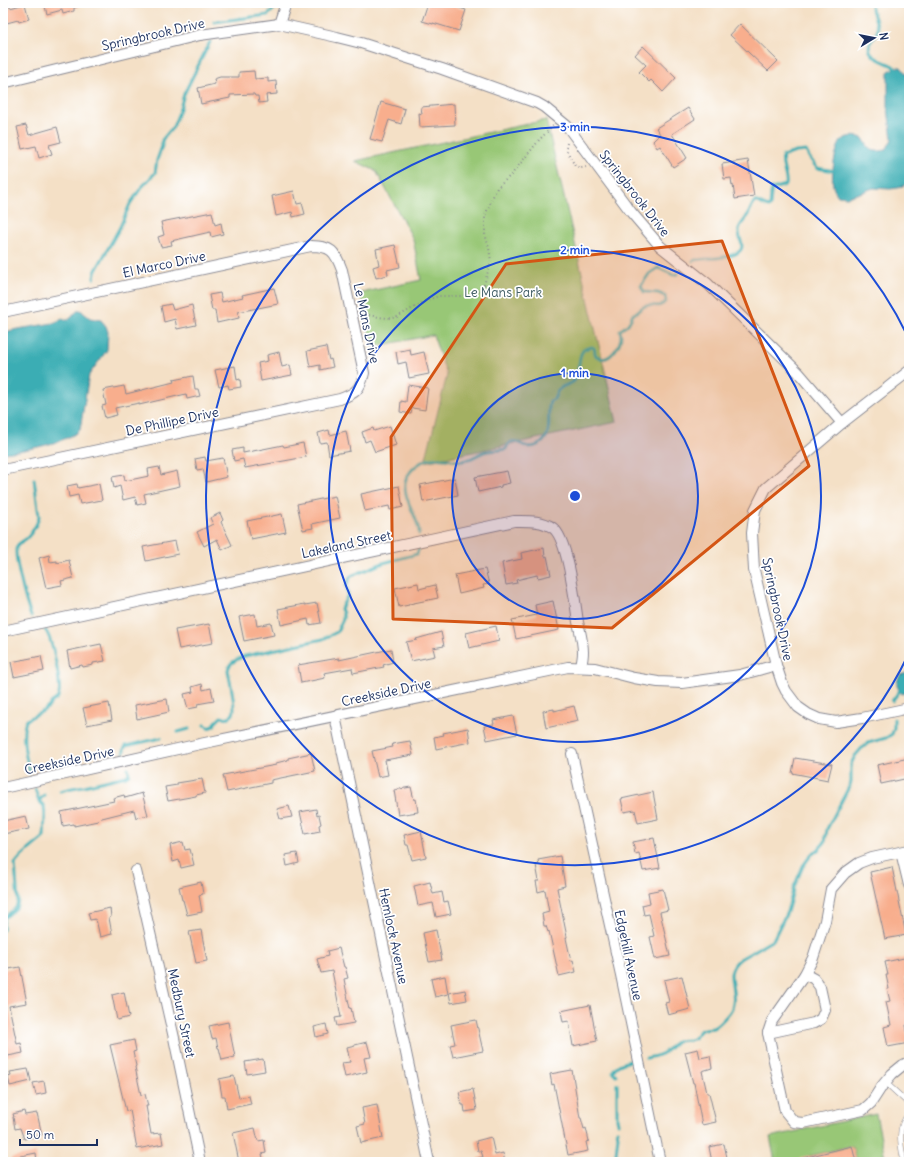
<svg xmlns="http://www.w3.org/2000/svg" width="912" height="1165" viewBox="0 0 912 1165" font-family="Delius,sans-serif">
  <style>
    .green { fill: #98c776; stroke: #5a7b6a }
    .water { fill: #3badb4; stroke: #2b6e89 }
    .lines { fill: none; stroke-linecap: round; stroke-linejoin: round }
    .stream { stroke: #3badb4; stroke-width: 3 }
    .building { fill: #f8ae8d }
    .lane-casing { stroke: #888892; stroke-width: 6 }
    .street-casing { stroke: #888892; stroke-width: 12 }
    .path { stroke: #888892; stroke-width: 2; stroke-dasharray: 1 3; stroke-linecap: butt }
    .lane { stroke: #fff; stroke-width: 5 }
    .street { stroke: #fff; stroke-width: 10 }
    .marked { fill: #d45514; fill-opacity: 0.2; stroke: #d45514; stroke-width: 3; stroke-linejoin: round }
    .ring { fill: none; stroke: #1d4ed8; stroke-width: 2 }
    .labels { text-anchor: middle; stroke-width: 3.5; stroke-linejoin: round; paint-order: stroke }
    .street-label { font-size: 13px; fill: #1b2f5e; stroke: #fff }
    .park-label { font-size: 13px; fill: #405d65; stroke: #fff }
    .centre { fill: #1d4ed8; stroke: #fff; stroke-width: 2 }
    .ring-label { font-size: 12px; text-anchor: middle; font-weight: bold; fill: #1d4ed8; stroke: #fff; stroke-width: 3.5; stroke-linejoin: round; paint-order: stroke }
  </style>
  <rect width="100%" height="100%" fill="#fff"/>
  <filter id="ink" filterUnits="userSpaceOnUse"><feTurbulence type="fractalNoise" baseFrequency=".025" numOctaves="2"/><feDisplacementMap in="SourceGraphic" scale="8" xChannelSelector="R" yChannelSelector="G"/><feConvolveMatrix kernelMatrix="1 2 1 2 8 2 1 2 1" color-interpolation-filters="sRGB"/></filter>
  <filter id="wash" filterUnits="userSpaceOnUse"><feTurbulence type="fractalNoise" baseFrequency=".012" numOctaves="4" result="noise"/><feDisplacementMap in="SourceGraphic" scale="16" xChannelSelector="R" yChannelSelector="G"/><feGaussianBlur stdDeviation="0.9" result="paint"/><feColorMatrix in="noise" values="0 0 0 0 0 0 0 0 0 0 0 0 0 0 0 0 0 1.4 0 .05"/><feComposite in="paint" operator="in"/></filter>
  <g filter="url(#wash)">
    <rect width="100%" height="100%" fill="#f4e0c6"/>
    <g class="green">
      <polygon points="546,120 617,422 425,462 447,375 433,335 372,347 361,293 421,280 413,239 376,171 355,161"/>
      <polygon points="876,1114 886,1162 856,1162 852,1146 805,1157 806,1162 775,1162 770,1137"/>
    </g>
    <g class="water">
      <path d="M895,67H901L909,77V183L898,188L890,189L873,188L863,192L847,197L838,196C836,193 833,189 833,185C831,175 835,147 842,140C848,135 856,136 863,138C870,150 871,153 886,150L892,139L888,109V72Z"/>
      <path d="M78,310H81L85,314L90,318L101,320L106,326L108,332L107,350L89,375L80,430C67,443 22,451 3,453V333L12,330L53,323L62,319L67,320L71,318L76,312Z"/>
      <path d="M906,673H909V692L902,694C896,686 895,684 900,675Z"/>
    </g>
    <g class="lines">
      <g class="stream">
        <path d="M870,3L878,28C878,37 864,42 871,53C877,62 890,62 897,69"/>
        <polyline points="214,22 268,15 275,8 276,3"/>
        <path d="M693,261L695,260C708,258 723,259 735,254C749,248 737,239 739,229C740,224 745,221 747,216C750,212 751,207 754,202H757L768,207L770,206L771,193L772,189L786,185C788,176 780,165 783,156L796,152L806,151L809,157L817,168L835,171"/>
        <polyline points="94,278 95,272 120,227 130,204 141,188 155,173 157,160 162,146 162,140 173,127 179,112 184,94 210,42"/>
        <path d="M419,534C419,517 405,504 405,487C404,481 407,476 411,471C419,461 431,457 444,459C450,459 456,462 462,461C471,460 476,455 484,452C491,450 499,451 506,449C507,447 509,443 511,442C518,438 524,453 540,444C554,435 546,414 550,401L554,399L558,390L562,387L573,382L576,378L581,354L584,349L592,347L594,348C595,350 595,352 595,354C596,356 598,357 601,358C610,361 621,345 621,336C621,334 620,332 620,330C626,327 631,322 632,315C637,313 640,308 645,306C653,303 660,310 666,301L665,296L658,293L644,292L641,286L649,274L658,268L673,275L678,274"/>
        <path d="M31,616C27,606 12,553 17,546C19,542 24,541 27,538C32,533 38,523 39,516L34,479"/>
        <polyline points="892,701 901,689"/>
        <path d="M204,725H206L208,728L214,726L215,723L221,717C225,718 230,718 233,714C237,708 229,678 228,670C229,662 238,659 245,656L323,639L337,632L343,619V613L341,609C344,599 351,598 346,586L351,576L383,563L417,554L419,548"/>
        <polyline points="178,732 189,729"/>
        <polyline points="124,752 124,749 126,746 161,738"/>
        <path d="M30,773C26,759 21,735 26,721C32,715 41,714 47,708C50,707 49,705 51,703C53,701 56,700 58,697C63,689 52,637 45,630"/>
        <polyline points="60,791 72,788 84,786 126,776 129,774 128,768"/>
        <polyline points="39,801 44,795"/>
        <path d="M3,930L4,918L16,908L18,901L15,864C22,854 34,846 43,838L44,836L45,816L44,806L39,801L35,789"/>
        <path d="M646,1058C653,1057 661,1056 666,1051C669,1048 672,1045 675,1043C680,1039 685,1041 690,1040C696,1039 697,1033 701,1030C705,1028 709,1029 713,1028C718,1026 731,1012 732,1008C739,989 721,974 740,959L773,940L787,912L794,887L803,866L811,855L818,850L825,842L827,829L851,783V764L855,756L861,749L868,743L886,738L892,734L894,728V719"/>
        <path d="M616,1075L613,1072C615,1065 623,1063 630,1061"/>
        <polyline points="617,1084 617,1119 618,1123"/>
        <polyline points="615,1162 618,1136 617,1130"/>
      </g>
    </g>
    <g id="blocks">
      <g class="building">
        <polygon points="3,3 9,3 10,8 25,4 29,19 19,22 18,20 3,24"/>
        <polygon points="44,3 79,3 79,6 74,8 74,11 63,14 62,10 47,14"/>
        <polygon points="428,3 444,3 466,10 459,31 433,23 433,24 422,21"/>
        <polygon points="740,24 778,61 768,71 730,35"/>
        <polygon points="643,46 676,78 663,92 651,80 649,82 639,72 646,65 635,55"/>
        <polygon points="254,71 255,79 268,78 268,82 276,81 277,94 266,95 267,102 259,103 258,96 255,96 254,94 230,95 230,98 201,104 198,88 215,84 214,79 220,77 239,77 239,72"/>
        <polygon points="381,102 405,109 401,124 389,120 382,142 370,139"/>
        <polygon points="454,104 455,125 420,127 419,113 422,114 421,107"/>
        <polygon points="688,108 695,119 672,134 687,158 673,167 660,146 657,148 653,141 660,134 656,128"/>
        <polygon points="26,125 29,135 57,127 61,142 49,145 52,154 39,158 36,146 22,149 17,127"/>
        <polygon points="748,160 754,196 735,199 733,185 732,186 731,178 724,179 722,164"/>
        <polygon points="294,191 297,204 302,203 305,214 293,217 292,212 276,216 272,196"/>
        <polygon points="212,212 215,225 221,223 223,234 211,237 210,232 171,241 172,245 161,247 158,237 164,235 161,222"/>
        <polygon points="395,245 400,267 387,270 388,275 376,278 373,267 379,265 376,249"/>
        <polygon points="274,288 278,304 238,312 239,318 217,323 215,310 212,310 209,295 220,293 222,302 243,297 242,295"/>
        <polygon points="171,304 173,310 192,305 196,325 177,329 175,319 164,322 161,306"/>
        <polygon points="326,347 329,360 331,359 333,367 320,370 320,365 310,367 307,351"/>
        <polygon points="410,349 411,355 424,352 429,374 409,378 406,362 398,364 396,352"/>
        <polygon points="279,352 282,367 290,365 292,375 261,381 258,363 268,361 267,355"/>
        <polygon points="235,366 237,380 240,379 241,387 229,389 228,385 219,387 215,370"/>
        <polygon points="193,376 195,389 198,389 200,396 187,399 186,394 139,405 139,403 115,408 117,415 105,418 102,406 106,405 103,390 124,386 126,394 174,382 173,380"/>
        <polygon points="408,385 428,388 425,410 412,408 411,414 400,412 401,401 406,402"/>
        <polygon points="390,426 396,445 375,452 370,440 365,442 362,432 373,428 374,431"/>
        <polygon points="329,430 330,435 346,431 350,451 329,455 327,442 320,443 318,433"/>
        <polygon points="303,443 306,457 245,468 243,459 234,461 232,450 243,448 243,453 283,445 284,447"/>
        <polygon points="205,457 206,461 223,458 227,477 206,482 203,469 197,470 195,459"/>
        <polygon points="159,467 161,475 177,471 180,486 144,494 146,503 137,505 135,497 123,500 120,486 114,488 112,477 124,475 125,481 149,476 148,469"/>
        <polygon points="507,471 510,483 501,485 501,487 478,492 475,477"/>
        <polygon points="455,478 458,495 423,502 420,485"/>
        <polygon points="77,484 78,488 99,484 102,500 80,504 78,495 69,497 67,486"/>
        <polygon points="399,486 403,507 390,510 389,506 365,511 361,494"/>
        <polygon points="335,496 340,518 312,524 313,528 303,530 297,504"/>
        <polygon points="220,513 223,520 221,522 232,545 222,550 217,539 204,546 197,532 213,524 210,518"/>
        <polygon points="282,514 286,532 251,539 247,521"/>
        <polygon points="175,541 178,554 146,561 143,547"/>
        <polygon points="544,548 545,557 547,556 551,575 538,578 537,575 516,580 517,583 506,585 502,563 522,559 521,553"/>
        <polygon points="49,555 50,562 57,561 57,563 69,560 73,578 61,581 62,585 46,588 39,558"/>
        <polygon points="485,569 489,584 483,585 484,588 459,594 455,575"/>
        <polygon points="418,583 419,589 435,585 438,598 409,604 409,605 399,607 395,588"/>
        <polygon points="553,601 559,630 516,639 512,620 537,615 535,605"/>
        <polygon points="317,603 321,623 309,625 308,619 281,625 278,609 305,604 305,605"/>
        <polygon points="255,614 257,626 271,623 274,635 244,641 239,617"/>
        <polygon points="209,624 213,643 179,649 175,630"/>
        <polygon points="496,626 499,641 469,648 466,633"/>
        <polygon points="441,632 444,646 433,648 435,656 411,661 406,642 417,640 416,639"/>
        <polygon points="101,644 105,661 93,663 93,665 83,667 82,665 70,668 67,651"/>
        <polygon points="391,649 393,662 383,665 384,667 353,673 352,668 324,673 325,678 301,683 298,665 339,658 339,660"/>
        <polygon points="41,656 44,671 14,677 11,662"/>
        <polygon points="202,684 203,690 211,688 214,701 197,704 198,707 188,709 184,694 193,692 192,687"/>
        <polygon points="167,699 169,712 137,719 135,705"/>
        <polygon points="109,703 112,720 87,725 83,708"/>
        <polygon points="574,706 578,721 546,728 543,711 554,709 554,711"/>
        <polygon points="513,716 517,734 487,740 484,726 494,724 493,720"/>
        <polygon points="468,728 470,742 436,749 434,737 444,735 443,733"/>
        <polygon points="410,741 413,755 385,760 388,775 378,777 372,751 393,747 392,744"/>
        <polygon points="311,753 315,771 271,780 271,783 227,792 223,775 276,765 276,763 288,760 288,758"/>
        <polygon points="795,758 832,764 828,780 792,773"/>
        <polygon points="909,758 909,778 881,784 877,765"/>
        <polygon points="202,779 205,793 196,795 196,796 168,801 165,787 177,785 177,783"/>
        <polygon points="411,787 414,800 416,799 418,812 398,815 394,790"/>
        <polygon points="653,792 658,819 638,823 635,810 624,812 621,799"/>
        <polygon points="142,793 148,815 136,818 134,810 98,819 98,821 74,826 74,824 63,826 61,812 95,805 114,801 113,798 124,795 125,798"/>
        <polygon points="289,806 292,817 280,819 277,809"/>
        <polygon points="316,809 317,816 319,815 321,824 319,825 320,831 305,834 300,812"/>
        <polygon points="26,816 29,829 3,834 3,821"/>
        <polygon points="421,831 426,857 412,860 408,845 406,845 404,835"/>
        <polygon points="654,838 660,868 643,871 639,853 635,854 633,842"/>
        <polygon points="183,842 185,850 190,849 194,865 181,868 179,860 173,862 170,845"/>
        <polygon points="297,853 299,863 287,866 285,855"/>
        <polygon points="560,856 565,886 557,888 567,937 566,938 571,961 573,960 576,972 559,976 549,931 548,932 546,926 544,926 542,914 549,912 545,890 538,892 536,881 539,881 536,865 539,865 538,860"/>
        <polygon points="892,867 906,935 885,939 870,872"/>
        <polygon points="201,882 203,894 199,895 202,912 187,915 183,900 182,900 179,887"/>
        <polygon points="430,882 433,894 442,892 444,902 448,901 451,914 436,917 433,903 418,906 414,886"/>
        <polygon points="663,889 668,910 660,912 670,956 655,959 650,937 654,936 649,914 644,915 642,905 650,903 648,892"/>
        <polygon points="110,908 111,917 109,918 112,934 100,937 96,919 90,920 88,913"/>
        <polygon points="201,930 207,961 196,963 189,932"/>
        <polygon points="436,930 442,960 429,962 423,933"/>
        <polygon points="339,948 344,967 345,967 348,978 344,979 350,1009 351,1008 354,1023 337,1026 335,1018 341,1017 332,971 321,973 317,959 328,956 327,951"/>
        <polygon points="909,957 909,970 905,970 907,977 905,977 908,997 907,998 908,1003 907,1003 909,1013 909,1025 906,1025 909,1043 888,1047 884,1027 891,1025 886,1002 890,1001 887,989 889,989 886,975 888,975 885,962"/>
        <polygon points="20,967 27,1003 9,1006 17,1044 21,1043 23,1053 3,1057 3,970"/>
        <polygon points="445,976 448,994 435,997 431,979"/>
        <polygon points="682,976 690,1009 668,1015 665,1003 669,1002 664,980"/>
        <polygon points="465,990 467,1000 451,1003 449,993"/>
        <polygon points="124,992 129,1017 117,1020 112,995"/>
        <polygon points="590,1005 597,1041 573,1046 569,1021 563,1022 561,1011"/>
        <polygon points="476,1020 483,1051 453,1057 450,1045 455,1044 451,1025"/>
        <polygon points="228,1022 235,1057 222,1060 219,1048 218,1048 216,1038 212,1039 209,1026"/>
        <polygon points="326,1024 328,1034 316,1037 314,1027"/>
        <polygon points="134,1040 136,1051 133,1052 136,1066 135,1067 141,1095 145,1094 148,1106 146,1106 151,1134 161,1133 163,1144 137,1149 130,1110 126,1111 110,1045"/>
        <polygon points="367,1042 371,1057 364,1058 367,1072 345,1077 342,1063 350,1062 347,1047"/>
        <polygon points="698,1049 700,1058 710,1056 712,1068 702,1071 707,1093 709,1093 716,1122 702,1125 694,1083 693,1083 685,1052"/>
        <polygon points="263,1059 265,1071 247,1074 245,1062"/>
        <polygon points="28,1069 31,1081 10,1086 8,1077 11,1076 10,1072"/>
        <polygon points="572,1070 580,1118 581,1118 584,1129 586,1128 589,1141 586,1142 588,1151 568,1155 554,1084 552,1085 550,1074"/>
        <polygon points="234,1076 239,1098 249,1096 251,1104 227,1109 225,1096 222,1096 219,1079"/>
        <polygon points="44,1081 46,1093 36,1095 33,1083"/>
        <polygon points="473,1089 477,1110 465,1112 464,1105 462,1105 459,1092"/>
        <polygon points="377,1105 383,1138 361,1143 357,1126 365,1124 362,1108"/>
        <polygon points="24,1111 25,1115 37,1113 42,1135 24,1139 20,1128 15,1129 13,1117 14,1117 13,1114"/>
        <polygon points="255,1128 258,1141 264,1140 266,1153 262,1154 264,1162 239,1162 233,1133"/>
        <polygon points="491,1137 495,1155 503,1153 505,1162 478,1162 478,1158 483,1157 481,1151 478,1151 476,1141"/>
        <polygon points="724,1144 728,1162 712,1162 709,1147"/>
        <polygon points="852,1146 856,1162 799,1162 799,1159"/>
        <polygon points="36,1153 37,1162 11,1162 11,1158"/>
      </g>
    </g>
  </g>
  <g filter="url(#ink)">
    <use href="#blocks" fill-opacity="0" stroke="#888892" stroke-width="1"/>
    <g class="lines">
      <defs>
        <g id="lane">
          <polyline points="885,1082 909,1104"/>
          <path d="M904,1162C901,1147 896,1127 909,1114"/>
        </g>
        <g id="street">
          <polyline points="279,24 286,3"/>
          <polyline points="3,83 200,35 279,24 337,37 361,43 442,69 537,103 544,107 567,126 631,212 660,246 708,284 798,372 842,423"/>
          <path d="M3,312L311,246C331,246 335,251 342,270L364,373C360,390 356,393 340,399L3,470"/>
          <polyline points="909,371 842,423 766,488 755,510 752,533 754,570 776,665 782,683 786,691 798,707 808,714 819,719 836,722 862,718 909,708"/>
          <path d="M3,631L514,521C527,521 542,520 553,528C568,539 575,602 578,622C580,631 583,642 583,652C583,657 582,662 581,667"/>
          <polyline points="335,716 429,1162"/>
          <polyline points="572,754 621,975 660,1162"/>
          <polyline points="3,788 200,744 568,667 595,668 634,678 658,682 682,683 740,675 776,665"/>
          <polyline points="909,850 872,858 859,863 845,873 831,889 825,921 813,958 805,974 772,1021 768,1033 785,1111 794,1122 803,1123 863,1110 871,1103 882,1086 892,1074 903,1065 909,1062"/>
          <polyline points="901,852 909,885"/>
          <polyline points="136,871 174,1038 200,1162"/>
          <polyline points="768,1033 814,1023 821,1019 825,1010 820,987 814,979 805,974"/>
        </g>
      </defs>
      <use href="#lane" class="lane-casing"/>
      <use href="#street" class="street-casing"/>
      <g class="path">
        <polyline points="567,143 566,149 575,166 581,168 586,167"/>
        <path d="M361,314C373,315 385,320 397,317L427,300L439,296H462L479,291L484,285L491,261L489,248L485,234V216L490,203L497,188L512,174L540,139L553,126"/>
      </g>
      <use href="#lane" class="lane"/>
      <use href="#street" class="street"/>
    </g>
  </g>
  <path class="marked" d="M722,241L809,466L612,628L393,619L391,437L506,264Z"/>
  <circle cx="575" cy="496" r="123" fill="#1d4ed8" fill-opacity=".12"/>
  <g class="ring">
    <circle cx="575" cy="496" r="123"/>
    <circle cx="575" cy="496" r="246"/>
    <path d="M908 655A369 369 0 1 1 908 337"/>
  </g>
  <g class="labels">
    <g class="street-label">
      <text transform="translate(153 34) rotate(-13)" y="5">Springbrook Drive</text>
      <text transform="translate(635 193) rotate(52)" y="5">Springbrook Drive</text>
      <text transform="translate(164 264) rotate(-12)" y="5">El Marco Drive</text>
      <text transform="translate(367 323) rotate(78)" y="5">Le Mans Drive</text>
      <text transform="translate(172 421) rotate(-12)" y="5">De Phillipe Drive</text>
      <text transform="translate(346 544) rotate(-12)" y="5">Lakeland Street</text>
      <text transform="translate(778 609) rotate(78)" y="5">Springbrook Drive</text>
      <text transform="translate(386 692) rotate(-12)" y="5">Creekside Drive</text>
      <text transform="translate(69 760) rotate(-12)" y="5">Creekside Drive</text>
      <text transform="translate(394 936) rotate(78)" y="5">Hemlock Avenue</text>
      <text transform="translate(629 955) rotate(78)" y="5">Edgehill Avenue</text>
      <text transform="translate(182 1013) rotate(78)" y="5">Medbury Street</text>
    </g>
    <g class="park-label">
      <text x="503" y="297">Le Mans Park</text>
    </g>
  </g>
  <circle cx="575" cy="496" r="6" class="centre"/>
  <g class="ring-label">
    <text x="575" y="131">3 min</text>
    <text x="575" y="254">2 min</text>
    <text x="575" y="377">1 min</text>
  </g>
  <rect width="912" height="1165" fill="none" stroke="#fff" stroke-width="16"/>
  <g transform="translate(874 38) rotate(80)" stroke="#ffffff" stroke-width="3" paint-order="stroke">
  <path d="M0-3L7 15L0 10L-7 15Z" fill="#1b2f5e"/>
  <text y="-6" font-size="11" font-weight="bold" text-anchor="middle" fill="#1b2f5e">N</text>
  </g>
  <path d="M20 1139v6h77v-6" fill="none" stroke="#1b2f5e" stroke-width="2"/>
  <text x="26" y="1139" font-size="12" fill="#1b2f5e" stroke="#ffffff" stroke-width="3" paint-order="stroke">50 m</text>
</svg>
